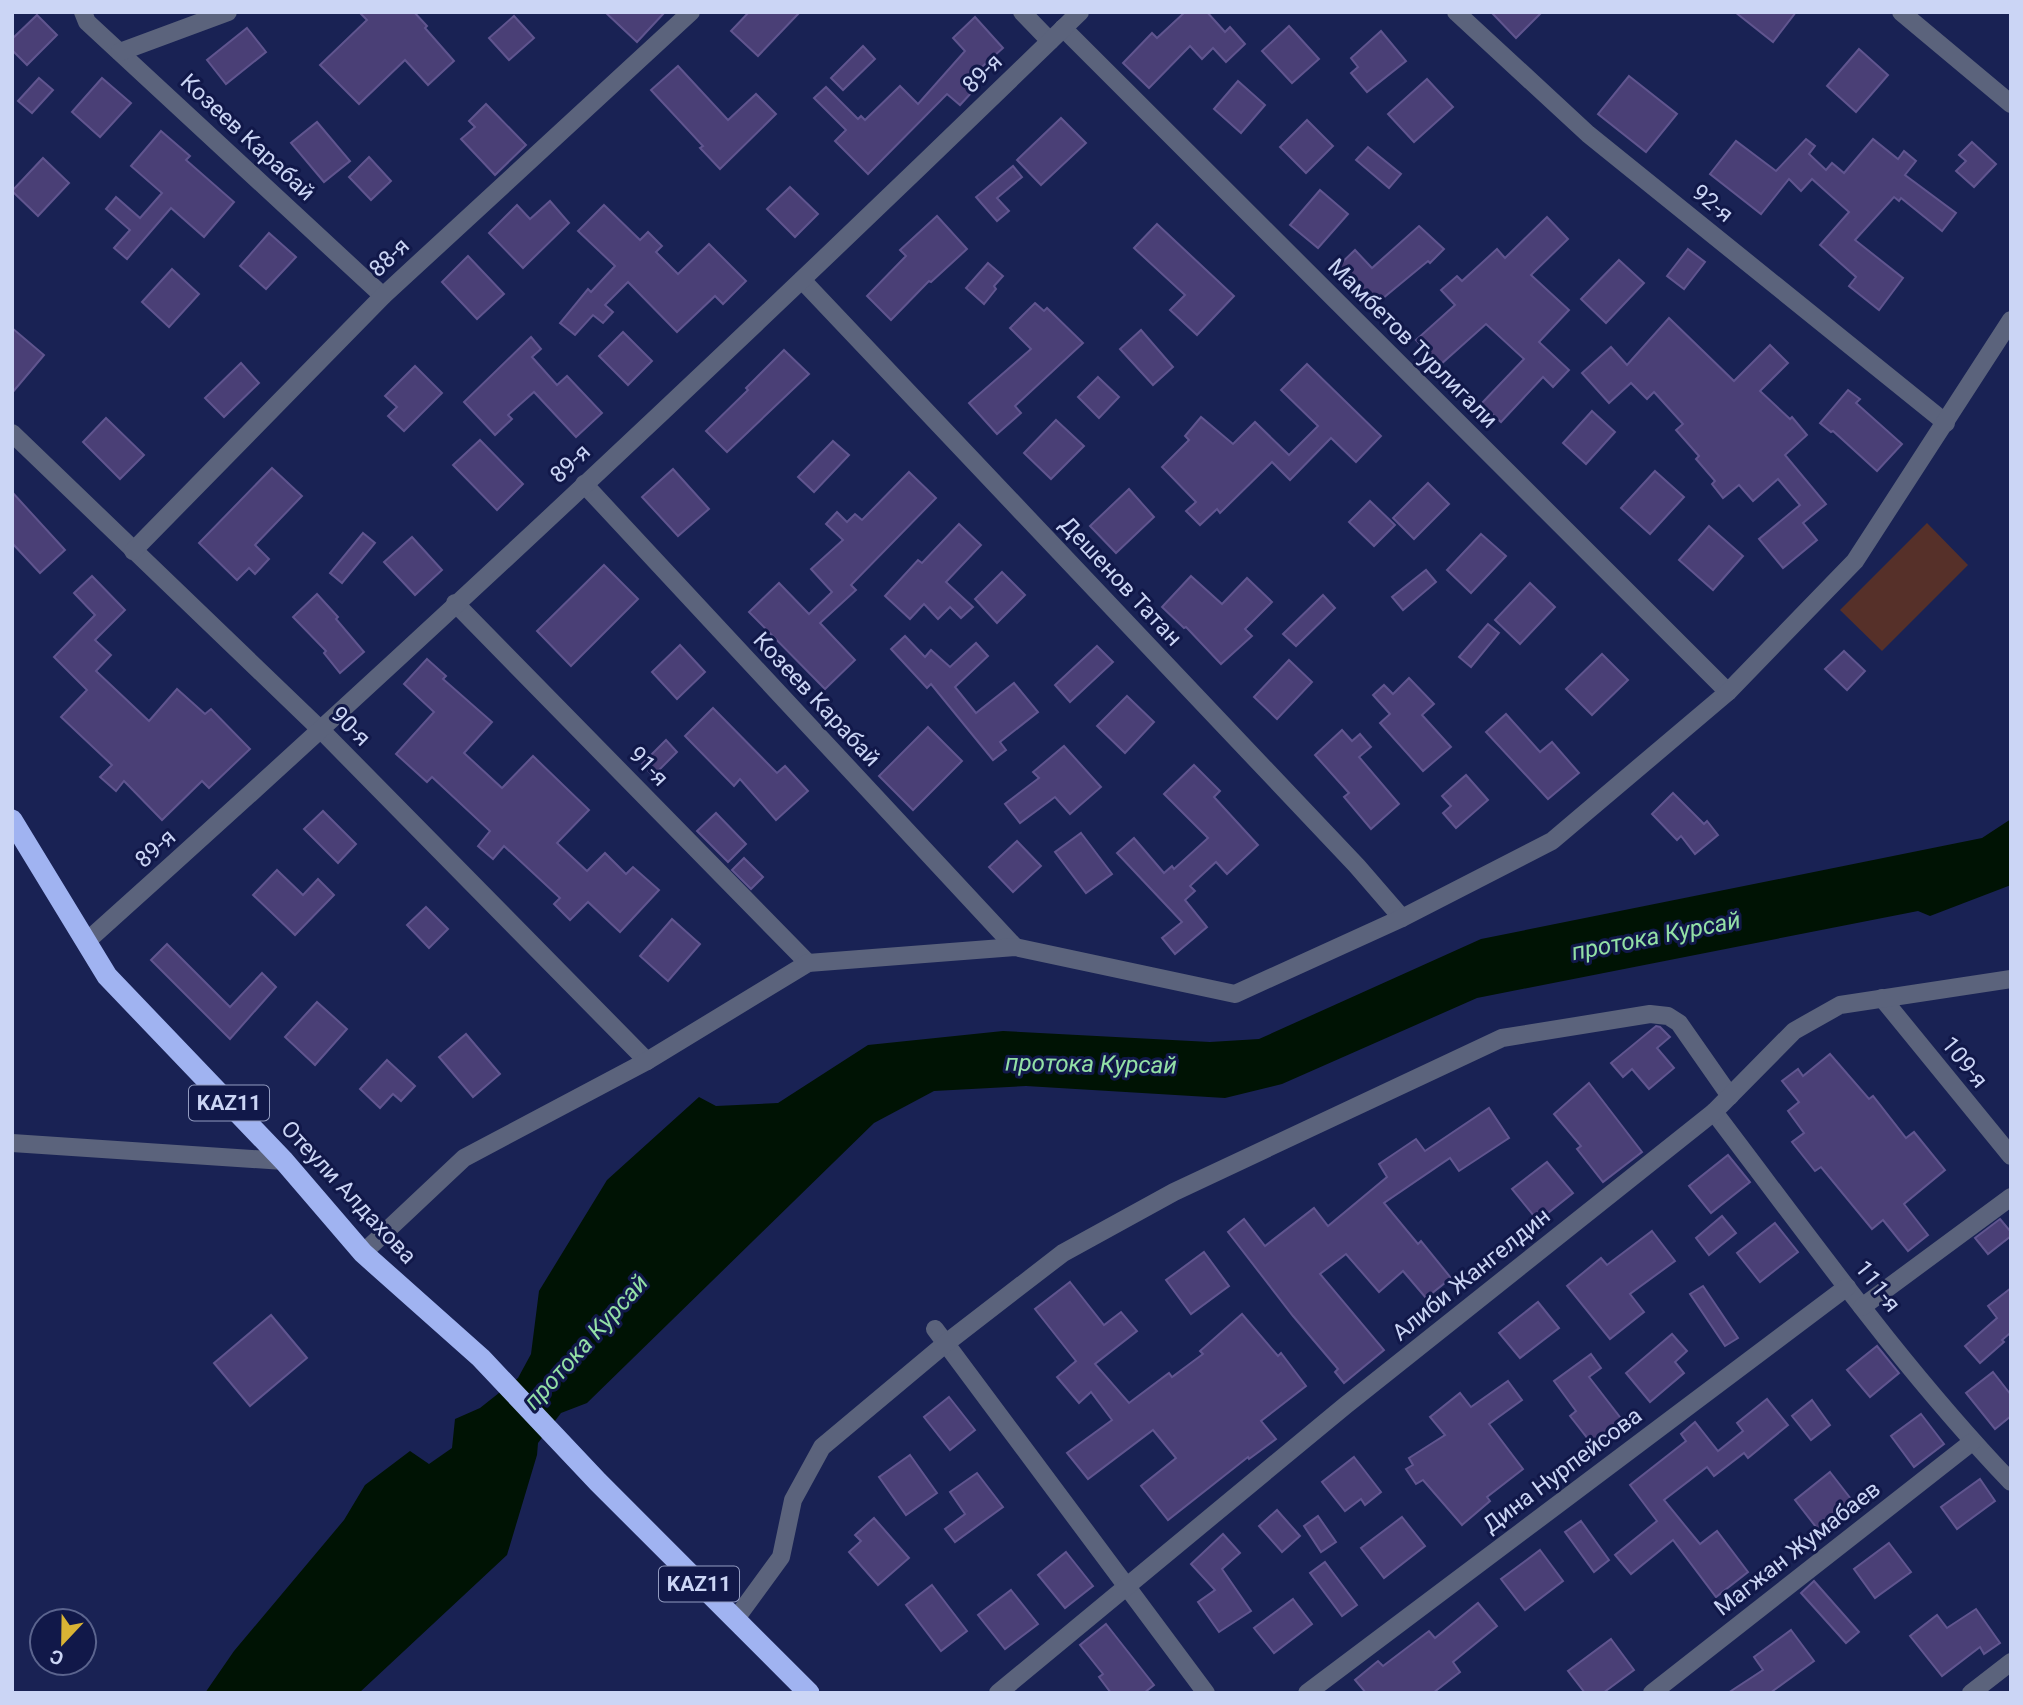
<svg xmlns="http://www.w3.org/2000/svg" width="2023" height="1705" viewBox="0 0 2023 1705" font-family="Roboto,sans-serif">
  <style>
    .green { fill: #563029 }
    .water { fill: #001304 }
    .building { fill: #4a3f76; stroke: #60558f; stroke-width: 2 }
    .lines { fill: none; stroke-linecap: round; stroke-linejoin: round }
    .minor { stroke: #5b637c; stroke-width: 18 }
    .highway { stroke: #a0b3f1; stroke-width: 21 }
    .labels { text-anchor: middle; stroke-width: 6; stroke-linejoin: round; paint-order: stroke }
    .shield { fill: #111849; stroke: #939cc1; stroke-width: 2 }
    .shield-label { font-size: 21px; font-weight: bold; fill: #cbd5f5 }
    .street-label { font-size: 23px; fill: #cbd5f5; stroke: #111849 }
    .water-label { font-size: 24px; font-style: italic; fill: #93e0a6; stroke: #111849 }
  </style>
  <rect width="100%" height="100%" fill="#192254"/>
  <polygon class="green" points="1927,523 1968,565 1882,651 1840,610"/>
  <polygon class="water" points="2011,819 2011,885 1930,916 1918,911 1477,998 1282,1084 1225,1098 1026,1086 934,1091 874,1123 587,1403 561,1413 538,1443 537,1455 507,1555 359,1693 205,1693 234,1651 344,1520 365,1485 410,1451 429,1464 452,1448 455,1419 480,1408 518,1378 531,1354 539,1291 607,1180 699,1097 716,1106 778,1103 868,1045 1003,1031 1210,1042 1259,1039 1481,939 1982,838"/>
  <g class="building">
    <polygon points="359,12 414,12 427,26 425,28 454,61 428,85 405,60 359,104 320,65 367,20"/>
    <polygon points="605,12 665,12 637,42"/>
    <polygon points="749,12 800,12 758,56 731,31"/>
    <polygon points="1185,12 1207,12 1225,32 1230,27 1245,44 1226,62 1213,48 1202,59 1190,46 1149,88 1123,63 1152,33 1157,38"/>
    <polygon points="1491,12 1542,12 1516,38"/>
    <polygon points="1735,12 1796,12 1773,42"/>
    <polygon points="37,15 57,35 27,65 12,50 12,39"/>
    <polygon points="514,16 534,38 509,60 489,38"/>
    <polygon points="975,17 1003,48 963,84 972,92 960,105 947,94 868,174 835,141 846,130 814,98 826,87 858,119 861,116 865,120 900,86 918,104 965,51 953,38"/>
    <polygon points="1289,26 1319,59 1292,83 1262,51"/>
    <polygon points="247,28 266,52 226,84 207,60"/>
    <polygon points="1381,31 1406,61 1367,92 1351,73 1358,67 1351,58"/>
    <polygon points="863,46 875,59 843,90 831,78"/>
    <polygon points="1859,49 1888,75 1856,112 1827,86"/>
    <polygon points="678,66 728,120 756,94 776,114 720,169 700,148 703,146 651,90"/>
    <polygon points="1629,76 1677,114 1646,152 1598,114"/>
    <polygon points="39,78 53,90 32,113 18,101"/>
    <polygon points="102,78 131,103 100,137 72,112"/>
    <polygon points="1427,79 1453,107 1414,142 1388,114"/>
    <polygon points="1238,81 1265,105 1241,133 1214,109"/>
    <polygon points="486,104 526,145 495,175 461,139 475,127 469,121"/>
    <polygon points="1061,118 1086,143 1041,185 1017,160"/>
    <polygon points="1307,120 1333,146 1306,173 1280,147"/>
    <polygon points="317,122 350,161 324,182 291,143"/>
    <polygon points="161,131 190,156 186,160 234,202 204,237 171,208 127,259 114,248 130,230 106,209 116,197 140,218 162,193 131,166"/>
    <polygon points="1806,139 1815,146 1809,154 1826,170 1832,163 1844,173 1873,139 1898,159 1904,151 1916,161 1905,175 1956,213 1942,231 1901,198 1899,201 1894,197 1855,240 1903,278 1879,310 1849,286 1856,277 1820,245 1849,212 1812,179 1801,191 1789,179 1761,214 1710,174 1736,141 1776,171"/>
    <polygon points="1972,142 1996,164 1974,187 1956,171 1966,161 1959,155"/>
    <polygon points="1368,147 1401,174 1389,188 1356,160"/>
    <polygon points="369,157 391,181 371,200 349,177"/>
    <polygon points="43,158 69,183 38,216 12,191"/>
    <polygon points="1013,166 1022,177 997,198 1009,211 997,221 976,197"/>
    <polygon points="790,187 818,214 795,237 767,209"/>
    <polygon points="1320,190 1348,214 1318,248 1290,225"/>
    <polygon points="550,201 569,223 523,268 489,233 517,205 530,219"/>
    <polygon points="604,205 640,240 648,232 662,246 656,252 678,274 709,244 746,281 723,304 715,296 677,332 628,282 605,305 613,312 603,323 593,315 575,335 560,323 588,289 591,292 615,266 578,231"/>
    <polygon points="937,216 967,249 931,282 929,281 891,320 867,296 906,256 900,250"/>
    <polygon points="1547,217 1568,239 1531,275 1569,310 1539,342 1569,370 1553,387 1543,377 1501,422 1481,404 1524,359 1486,324 1440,365 1416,340 1455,305 1441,290 1457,276 1462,281 1497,249 1505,258"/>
    <polygon points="1157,224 1234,296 1197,335 1170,310 1185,295 1134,248"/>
    <polygon points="1419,226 1444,249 1430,263 1428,261 1371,308 1337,267 1355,250 1372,268"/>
    <polygon points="269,233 296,257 266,289 240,266"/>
    <polygon points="1688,249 1705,262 1684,289 1667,276"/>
    <polygon points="468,256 504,294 477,319 442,282"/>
    <polygon points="1619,260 1644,283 1606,323 1581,299"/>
    <polygon points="988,263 1003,276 994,286 996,289 984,304 966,288"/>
    <polygon points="172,269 199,294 169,327 142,302"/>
    <polygon points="1035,303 1044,311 1047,308 1083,343 1015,406 1021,413 997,434 969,403 1031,349 1010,328"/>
    <polygon points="1669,318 1734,381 1770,345 1788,363 1760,391 1790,419 1792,417 1807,435 1785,455 1826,504 1803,523 1817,540 1783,568 1759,539 1800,505 1778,479 1753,501 1739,485 1723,498 1712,484 1715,481 1696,459 1699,456 1676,430 1683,424 1654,392 1647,399 1631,383 1609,403 1582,373 1611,347 1627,365"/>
    <polygon points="12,328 44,355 12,393"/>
    <polygon points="1141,330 1173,367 1153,385 1120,349"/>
    <polygon points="623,332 652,361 628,385 599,356"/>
    <polygon points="531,337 541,349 532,357 557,385 567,376 602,413 576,437 534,392 508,415 512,419 495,435 464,402"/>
    <polygon points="784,350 809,374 727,452 706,431 748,390 746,388"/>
    <polygon points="241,363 259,383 224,417 205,398"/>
    <polygon points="1307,364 1381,436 1356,462 1331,438 1290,480 1272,462 1220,513 1217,509 1200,525 1186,511 1196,502 1162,467 1189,440 1185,436 1201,417 1233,444 1255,422 1289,455 1318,426 1281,390"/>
    <polygon points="415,366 442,393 404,431 388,416 397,407 385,396"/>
    <polygon points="1098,377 1119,397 1099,418 1078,397"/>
    <polygon points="1848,390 1860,399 1856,403 1902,444 1877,471 1833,431 1831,432 1820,423"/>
    <polygon points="1592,411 1615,432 1586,464 1563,443"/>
    <polygon points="106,418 144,455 120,479 83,442"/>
    <polygon points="1056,420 1084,446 1051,479 1024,453"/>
    <polygon points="480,440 523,484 497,510 453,465"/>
    <polygon points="833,441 849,455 814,492 798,477"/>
    <polygon points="272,468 302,496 255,545 269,559 255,574 249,568 237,580 199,543"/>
    <polygon points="673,469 709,509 678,536 642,497"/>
    <polygon points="1655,471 1684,497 1650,534 1621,508"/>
    <polygon points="909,472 936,498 851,585 856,590 820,623 855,660 825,689 749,612 779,583 809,614 832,592 811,569 843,540 826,524 837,512 847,522 855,514 862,520"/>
    <polygon points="1428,483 1449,504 1414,539 1393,518"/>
    <polygon points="1129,489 1154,517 1116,553 1090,526"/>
    <polygon points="12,492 65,550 40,573 12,543"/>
    <polygon points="1370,501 1395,525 1374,546 1349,522"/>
    <polygon points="959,524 981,545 946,582 973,607 961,618 950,607 938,619 924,604 910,619 885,596 918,560 922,563"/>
    <polygon points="1709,526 1743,556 1713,590 1679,560"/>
    <polygon points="363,533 375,543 342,583 330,573"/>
    <polygon points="1481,534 1506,556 1471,593 1447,570"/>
    <polygon points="412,537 442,570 415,595 384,562"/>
    <polygon points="604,565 638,599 571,666 537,631"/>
    <polygon points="1426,570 1436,582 1403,610 1392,597"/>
    <polygon points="1002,572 1025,595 997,623 975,599"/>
    <polygon points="92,576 125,610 95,640 111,655 96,671 149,721 177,689 205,714 211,709 250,749 209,788 202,781 162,820 124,781 116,791 100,777 112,765 61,717 87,690 54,657 95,615 74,593"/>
    <polygon points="1191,576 1222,604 1247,578 1272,602 1245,629 1252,636 1221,664 1186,627 1184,628 1162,607"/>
    <polygon points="1530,583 1555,607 1520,644 1495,620"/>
    <polygon points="317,594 338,617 336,619 364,652 340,673 324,653 326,651 293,617"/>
    <polygon points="1323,595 1335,608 1296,646 1283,634"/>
    <polygon points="1488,624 1499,633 1471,667 1459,657"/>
    <polygon points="905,636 925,657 931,650 950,667 976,643 988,656 955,687 976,713 1014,683 1038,712 1000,742 1006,750 993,760 931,684 927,688 891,649"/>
    <polygon points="680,645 705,672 677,699 652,672"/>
    <polygon points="1097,646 1113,662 1070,702 1055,685"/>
    <polygon points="1844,651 1865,671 1847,690 1825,669"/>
    <polygon points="1602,654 1628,680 1592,715 1566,689"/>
    <polygon points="427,659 446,676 443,679 492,722 464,753 502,788 533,756 589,810 557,843 587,871 605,853 626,874 633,867 659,890 620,932 588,902 570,920 554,904 560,898 504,846 493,859 478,846 490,831 432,777 427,782 396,754 434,712 404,684"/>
    <polygon points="1289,660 1312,682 1277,719 1254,697"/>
    <polygon points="1409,678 1434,704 1422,715 1451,747 1423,771 1380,723 1390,714 1373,695 1384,685 1393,694"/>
    <polygon points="1127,696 1154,722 1125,753 1097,726"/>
    <polygon points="713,708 777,773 785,766 808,791 776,820 740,779 734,786 685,736"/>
    <polygon points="1506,714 1540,752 1552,742 1579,773 1548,799 1486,732"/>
    <polygon points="928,727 962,761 913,810 879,776"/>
    <polygon points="1342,730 1352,741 1360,734 1371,747 1359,757 1399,804 1371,829 1344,797 1349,793 1315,755"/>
    <polygon points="666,740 677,752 653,776 642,764"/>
    <polygon points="1064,746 1101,787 1070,814 1055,797 1020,823 1005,804 1039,778 1033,772"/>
    <polygon points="1194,765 1220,791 1214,797 1258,845 1227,874 1216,862 1190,886 1195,891 1185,900 1207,927 1175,954 1162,938 1182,922 1117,853 1134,838 1164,873 1172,866 1174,869 1208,838 1164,794"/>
    <polygon points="1466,775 1488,800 1456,828 1443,813 1451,806 1442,796"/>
    <polygon points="1673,793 1704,824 1707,821 1718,835 1695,854 1681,836 1677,840 1652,814"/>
    <polygon points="323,811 356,844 338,863 304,829"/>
    <polygon points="716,813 746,844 728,862 697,831"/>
    <polygon points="1081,833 1112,874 1086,893 1055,852"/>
    <polygon points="1017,841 1041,866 1013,892 989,867"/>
    <polygon points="744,858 763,877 751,889 732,870"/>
    <polygon points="277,870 303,895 318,879 334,895 295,935 253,895"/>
    <polygon points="426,907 448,929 429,948 407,925"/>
    <polygon points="672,919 700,944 668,981 640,956"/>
    <polygon points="167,944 230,1007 262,973 276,987 230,1039 151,960"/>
    <polygon points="317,1002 347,1029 315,1065 285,1037"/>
    <polygon points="1656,1026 1660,1027 1670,1037 1657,1048 1674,1068 1649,1089 1632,1069 1623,1077 1611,1063"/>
    <polygon points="466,1034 500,1074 473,1097 439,1057"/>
    <polygon points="1830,1054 1869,1099 1873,1096 1906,1138 1914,1132 1945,1170 1904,1204 1928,1235 1908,1251 1883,1220 1872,1229 1821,1167 1815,1171 1792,1142 1804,1133 1788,1111 1799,1102 1782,1081 1798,1069 1803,1076"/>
    <polygon points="387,1060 415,1086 401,1101 393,1094 380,1108 360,1089"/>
    <polygon points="1589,1083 1642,1152 1603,1182 1577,1149 1581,1146 1554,1114"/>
    <polygon points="1489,1108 1509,1138 1459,1171 1450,1158 1384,1203 1418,1244 1421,1241 1451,1278 1426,1298 1403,1271 1379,1292 1346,1254 1320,1274 1384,1350 1344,1383 1335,1372 1338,1369 1293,1316 1228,1232 1244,1219 1265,1246 1314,1208 1328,1226 1387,1177 1379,1164 1416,1139 1425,1151"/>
    <polygon points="1728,1155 1750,1182 1711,1213 1689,1186"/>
    <polygon points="1547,1162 1573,1193 1538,1221 1512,1189"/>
    <polygon points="1722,1216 1736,1233 1709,1255 1696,1238"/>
    <polygon points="2000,1219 2011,1232 2011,1236 1988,1254 1975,1238"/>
    <polygon points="1775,1223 1798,1252 1760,1282 1737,1253"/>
    <polygon points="1652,1231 1675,1261 1630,1294 1644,1312 1610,1339 1567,1286 1601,1258 1607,1265"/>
    <polygon points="1204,1252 1229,1286 1191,1314 1166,1280"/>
    <polygon points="1070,1282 1104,1325 1121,1312 1137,1331 1095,1364 1129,1403 1169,1373 1172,1377 1203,1354 1200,1351 1242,1314 1278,1356 1281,1353 1306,1386 1261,1421 1276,1439 1249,1459 1248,1457 1168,1520 1141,1486 1176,1458 1153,1430 1088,1479 1067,1453 1112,1420 1091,1392 1079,1403 1057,1377 1076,1361 1035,1309"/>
    <polygon points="1703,1286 1738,1338 1725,1346 1690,1294"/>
    <polygon points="2011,1288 2011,1336 2009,1334 2002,1340 2004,1342 1980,1363 1965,1346 1997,1318 1988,1306"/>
    <polygon points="1538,1302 1559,1328 1520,1358 1499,1333"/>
    <polygon points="271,1315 307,1358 250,1406 214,1363"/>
    <polygon points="1672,1334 1687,1351 1675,1362 1684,1373 1650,1402 1626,1373"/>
    <polygon points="1877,1346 1899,1373 1870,1397 1847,1370"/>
    <polygon points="1591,1354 1601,1368 1589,1377 1623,1421 1592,1444 1570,1416 1576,1411 1554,1381"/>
    <polygon points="1993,1372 2011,1395 2011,1416 1995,1429 1966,1393"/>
    <polygon points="1508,1381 1522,1400 1489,1424 1523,1469 1487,1497 1490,1501 1462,1525 1423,1480 1416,1484 1406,1469 1413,1465 1409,1458 1445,1435 1430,1417 1460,1393 1471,1407"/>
    <polygon points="949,1397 975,1430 950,1450 924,1417"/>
    <polygon points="1767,1399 1788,1425 1748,1458 1744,1453 1714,1476 1707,1467 1664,1500 1700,1544 1717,1531 1748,1572 1716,1597 1673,1540 1631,1574 1615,1555 1657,1521 1630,1485 1686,1441 1681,1434 1695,1422 1718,1451 1743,1431 1737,1423"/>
    <polygon points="1812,1400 1830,1425 1811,1440 1792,1416"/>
    <polygon points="1921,1414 1944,1444 1914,1467 1891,1436"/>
    <polygon points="910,1455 937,1493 906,1515 879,1477"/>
    <polygon points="1354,1457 1381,1492 1365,1505 1361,1499 1345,1511 1322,1482"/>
    <polygon points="1830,1472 1858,1508 1823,1536 1795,1500"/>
    <polygon points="977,1473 1003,1507 955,1542 945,1529 965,1514 950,1492"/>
    <polygon points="1980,1479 1995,1501 1957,1529 1941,1507"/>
    <polygon points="1277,1510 1300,1536 1282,1552 1259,1526"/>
    <polygon points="1318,1516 1336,1542 1321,1552 1304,1526"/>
    <polygon points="1402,1517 1425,1546 1384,1578 1361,1548"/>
    <polygon points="874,1518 909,1558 878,1585 849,1552 861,1541 855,1535"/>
    <polygon points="1581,1521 1609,1560 1594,1572 1565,1532"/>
    <polygon points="1223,1534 1240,1553 1222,1569 1251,1611 1219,1632 1198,1602 1215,1590 1191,1564"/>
    <polygon points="1889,1543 1911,1572 1875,1598 1854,1569"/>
    <polygon points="1540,1550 1563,1581 1525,1610 1501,1579"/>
    <polygon points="1066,1552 1093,1586 1065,1608 1038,1575"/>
    <polygon points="1325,1562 1357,1605 1342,1616 1310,1573"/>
    <polygon points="1814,1581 1859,1632 1846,1643 1801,1593"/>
    <polygon points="932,1585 967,1631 941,1651 906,1605"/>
    <polygon points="1011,1590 1038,1624 1005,1649 978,1615"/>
    <polygon points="1293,1599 1312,1624 1274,1653 1254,1628"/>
    <polygon points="1478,1603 1497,1626 1453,1662 1460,1672 1433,1693 1366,1693 1355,1680 1378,1661 1383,1666 1429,1631 1435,1638"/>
    <polygon points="1976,1609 2000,1643 1984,1654 1980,1647 1942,1676 1910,1636 1937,1615 1947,1628"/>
    <polygon points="1106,1624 1154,1685 1144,1693 1111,1693 1099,1677 1103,1674 1080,1645"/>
    <polygon points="1791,1630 1814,1661 1770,1693 1728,1693 1763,1670 1754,1657"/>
    <polygon points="1611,1639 1634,1670 1603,1693 1585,1693 1568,1671"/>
  </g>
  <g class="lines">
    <g class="minor">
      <polyline points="83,12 87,22 383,296"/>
      <polyline points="1022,12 1050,41"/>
      <polyline points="1456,12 1588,134 1946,423"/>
      <polyline points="1901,12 2011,104"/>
      <polyline points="1063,28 1728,692"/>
      <polyline points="120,52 228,12"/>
      <polyline points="802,280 1357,866 1402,918"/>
      <polyline points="12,433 322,731 647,1061"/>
      <polyline points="584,484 1015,947"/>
      <polyline points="133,551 383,296 691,12"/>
      <polyline points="455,603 808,963"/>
      <path d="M86,942C424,639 755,328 1080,12"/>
      <polyline points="1882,998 2011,1156"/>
      <path d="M1714,1112C1810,1238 1902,1368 2011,1482"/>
      <polyline points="12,1143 284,1161"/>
      <polyline points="363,1253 464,1158 647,1061 808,963 1015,947 1235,994 1402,918 1552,841 1728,692 1855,561 2011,320"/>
      <polyline points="1862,1307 2011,1197"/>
      <polyline points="935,1329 1206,1693"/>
      <polyline points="735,1620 781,1557 793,1500 822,1447 945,1344 1063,1253 1174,1192 1502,1038 1650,1014 1668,1016 1679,1023 1730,1096"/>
      <polyline points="998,1693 1346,1405 1714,1112 1794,1031 1840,1005 2011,979"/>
      <polyline points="1307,1693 1847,1287"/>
      <polyline points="1652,1693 1972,1442"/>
      <polyline points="1971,1693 2011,1662"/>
    </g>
    <polyline class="highway" points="12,820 107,976 284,1161 363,1253 481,1358 598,1482 809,1693"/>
  </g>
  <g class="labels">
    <g class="shield">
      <rect x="189" y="1085.5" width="80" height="35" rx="5"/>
      <rect x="659" y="1566.5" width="80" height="35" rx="5"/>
    </g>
    <g class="shield-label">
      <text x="229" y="1110">KAZ11</text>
      <text x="699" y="1591">KAZ11</text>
    </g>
    <g class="street-label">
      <text transform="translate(982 73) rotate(-44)" y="8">89-я</text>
      <text transform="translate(248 137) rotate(43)" y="8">Козеев Карабай</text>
      <text transform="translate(1713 203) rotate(39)" y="8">92-я</text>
      <text transform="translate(389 257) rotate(-43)" y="8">88-я</text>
      <text transform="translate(1413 343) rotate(45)" y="8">Мамбетов Турлигали</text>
      <text transform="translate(570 463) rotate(-43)" y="8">89-я</text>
      <text transform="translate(1121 581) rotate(47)" y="8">Дешенов Татан</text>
      <text transform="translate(817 699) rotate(47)" y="8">Козеев Карабай</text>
      <text transform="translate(351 726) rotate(45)" y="8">90-я</text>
      <text transform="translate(649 766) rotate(46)" y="8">91-я</text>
      <text transform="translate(155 848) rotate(-42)" y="8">89-я</text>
      <text transform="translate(1965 1062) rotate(51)" y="8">109-я</text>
      <text transform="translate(349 1192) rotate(47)" y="8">Отеули Алдахова</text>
      <text transform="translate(1471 1274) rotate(-39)" y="8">Алиби Жангелдин</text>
      <text transform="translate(1878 1286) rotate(52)" y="8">111-я</text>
      <text transform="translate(1562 1470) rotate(-37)" y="8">Дина Нурпейсова</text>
      <text transform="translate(1797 1548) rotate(-38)" y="8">Магжан Жумабаев</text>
    </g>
    <g class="water-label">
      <text transform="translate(1656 936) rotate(-11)" y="8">протока Курсай</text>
      <text transform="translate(1091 1064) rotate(1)" y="8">протока Курсай</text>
      <text transform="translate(586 1342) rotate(-48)" y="8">протока Курсай</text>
    </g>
  </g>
  <rect width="2023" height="1705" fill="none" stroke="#cbd5f5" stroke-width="28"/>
  <g transform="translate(63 1642) rotate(202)"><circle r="33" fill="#111849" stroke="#5b648e" stroke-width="2"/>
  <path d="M0-5L12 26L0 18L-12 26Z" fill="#d9b334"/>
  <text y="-10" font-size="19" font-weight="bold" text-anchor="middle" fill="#cbd5f5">С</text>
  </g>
</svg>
